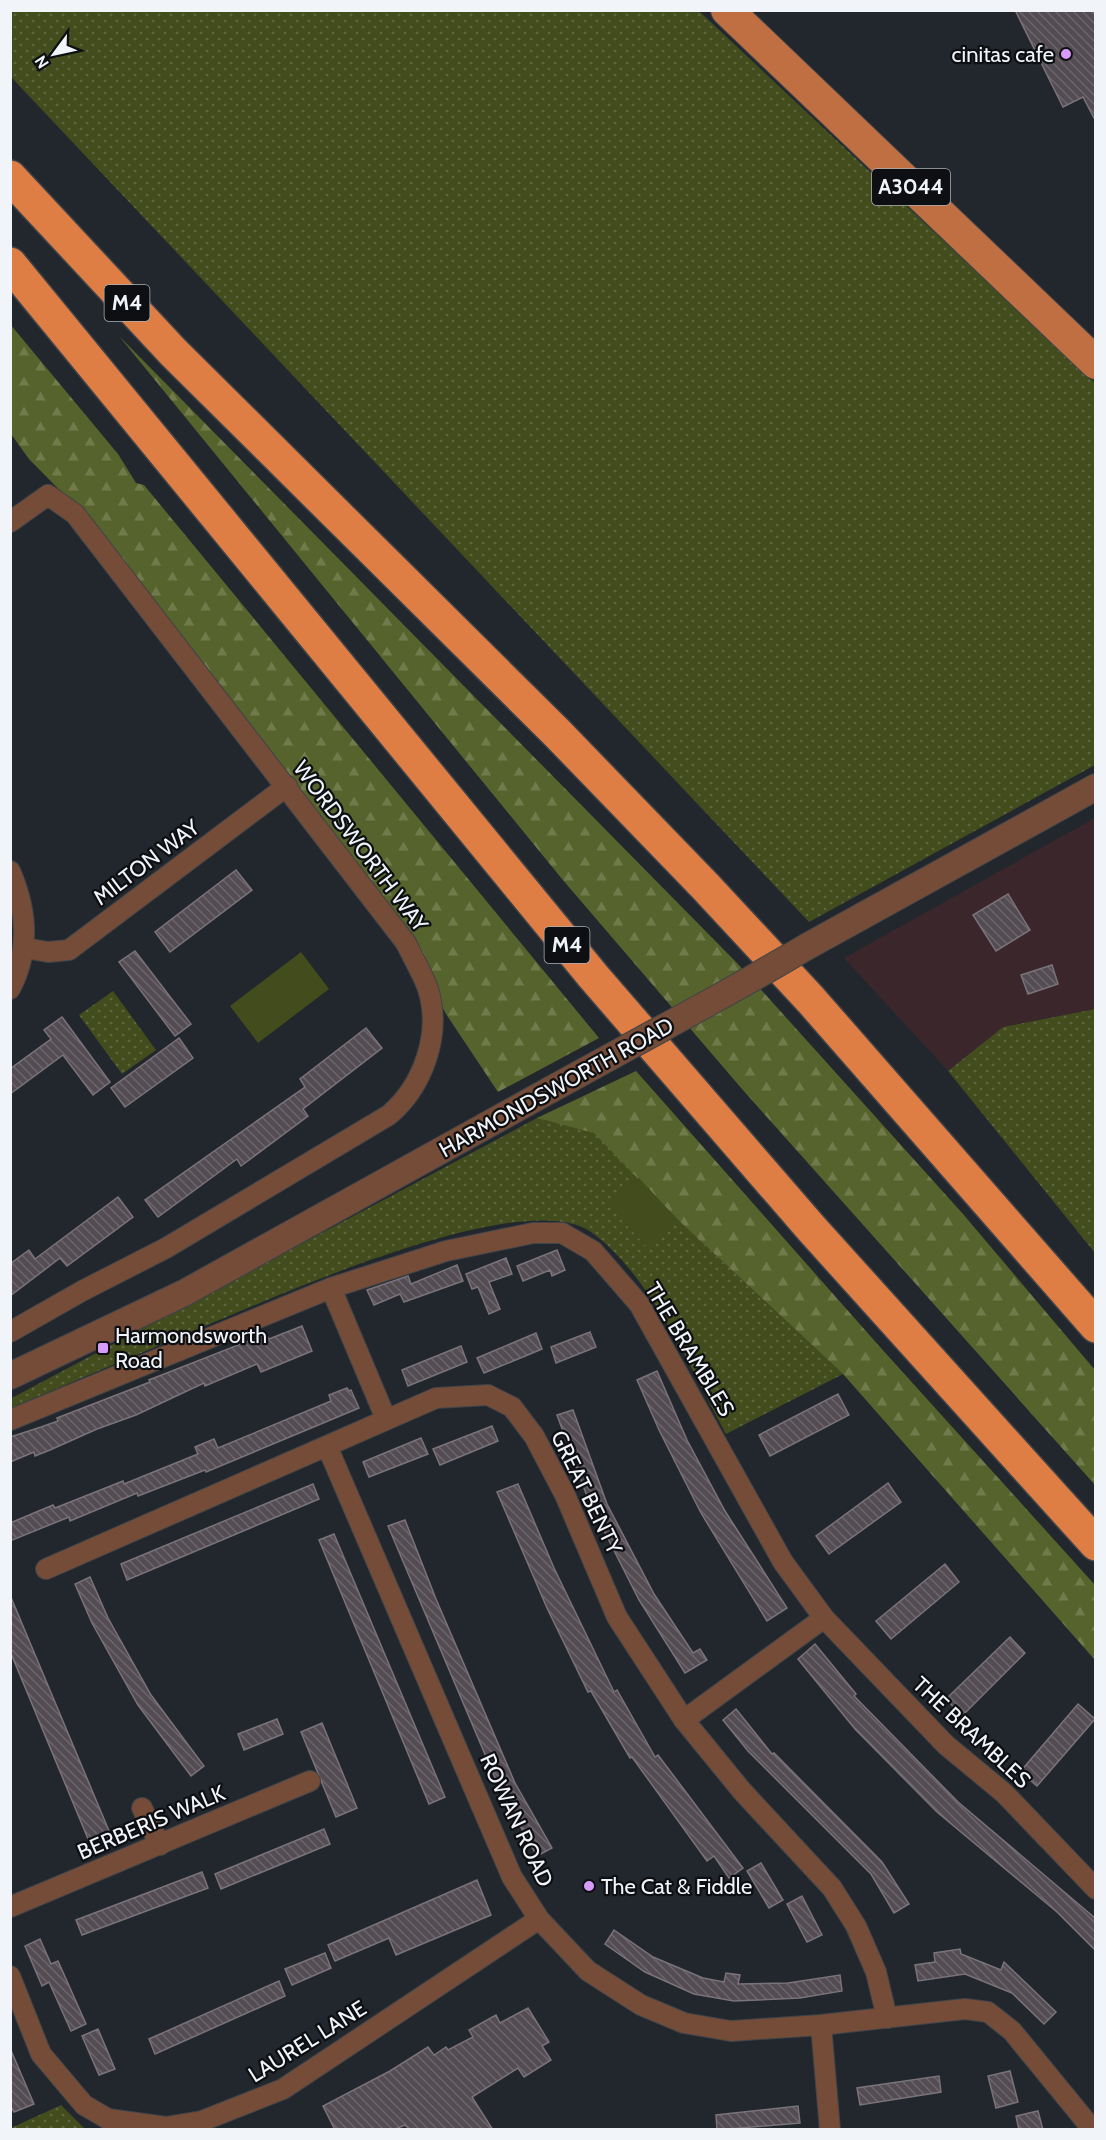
<svg xmlns="http://www.w3.org/2000/svg" width="1106" height="2140" viewBox="0 0 1106 2140" font-family="Cabin,sans-serif">
  <style>
    .commercial { fill: #3b272b }
    .grass { fill: url(#grass-dots) }
    .forest { fill: url(#forest-firs) }
    .garden { fill: #424c1d }
    .building { fill: url(#building-back-hatch); stroke: #7a737a; stroke-width: 1.5 }
    .lines { fill: none; stroke-linecap: round; stroke-linejoin: round }
    .minor-casing { stroke: #3f444a; stroke-width: 22 }
    .tertiary-casing { stroke: #3f444a; stroke-width: 28 }
    .primary-casing { stroke: #3f444a; stroke-width: 34 }
    .motorway-casing { stroke: #3f444a; stroke-width: 36 }
    .minor { stroke: #744c37; stroke-width: 20 }
    .tertiary { stroke: #744c37; stroke-width: 26 }
    .primary { stroke: #c06f42; stroke-width: 32 }
    .motorway { stroke: #de7d44; stroke-width: 33 }
    .tertiary-bridge-casing { stroke: #3f444a; stroke-width: 28; stroke-linecap: butt }
    .tertiary-bridge { stroke: #744c37; stroke-width: 26 }
    .poi-dot { fill: #d79bf9; stroke: #0d0f12; stroke-width: 2 }
    .labels { text-anchor: middle; stroke-width: 4.5; stroke-linejoin: round; paint-order: stroke }
    .shield { fill: #0d0f12; stroke: #adb0b4; stroke-width: 1.5 }
    .shield-label { font-size: 21px; font-weight: bold; fill: #f1f5f9 }
    .poi-label { font-size: 22px; fill: #f1f5f9; stroke: #0d0f12; text-anchor: start }
    .street-label { font-size: 22px; fill: #f1f5f9; stroke: #0d0f12 }
  </style>
  <defs>
    <pattern id="grass-dots" width="8" height="8" patternUnits="userSpaceOnUse" patternTransform="scale(1.5)"><rect width="8" height="8" fill="#424c1d"/><path d="M2 2h.1M6 6h.1" fill="none" stroke="#5e663f" stroke-width="1.8" stroke-linecap="round"/></pattern>
    <pattern id="forest-firs" width="22" height="20" patternUnits="userSpaceOnUse" patternTransform="scale(1.5)"><rect width="22" height="20" fill="#57632c"/><path d="M5 1l3.5 6h-7zM16 11l3.5 6h-7z" fill="#707a4b"/></pattern>
    <pattern id="building-back-hatch" width="6" height="6" patternUnits="userSpaceOnUse" patternTransform="scale(1.5)"><rect width="6" height="6" fill="#534c52"/><path d="M-1 5l2 2M0 0l6 6M5-1l2 2" fill="none" stroke="#6c666c"/></pattern>
  </defs>
  <rect width="100%" height="100%" fill="#22272d"/>
  <polygon class="commercial" points="1095,818 1095,1009 1003,1027 948,1071 844,958"/>
  <g class="grass">
    <polygon points="11,11 699,11 1095,383 1095,765 809,922 11,77"/>
    <polygon points="113,991 156,1050 122,1074 79,1015"/>
    <polygon points="1095,1009 1096,1009 1095,1253 948,1071 1003,1027"/>
    <path d="M537,1118L594,1132L639,1178L610,1206L645,1245L676,1218L843,1374L726,1434C692,1371 650,1274 591,1232C522,1183 262,1303 186,1334C128,1359 69,1383 11,1408L10,1399Z"/>
    <polygon points="61,2105 85,2129 11,2129 11,2128"/>
  </g>
  <g class="forest">
    <polygon points="10,324 118,454 136,483 144,485 599,1038 498,1092 446,1014 431,986 86,517 29,459 11,434"/>
    <polygon points="119,336 737,963 963,1214 1095,1370 1095,1485 742,1089 562,879"/>
    <polygon points="636,1071 880,1347 1095,1585 1095,1660 843,1374 676,1218 594,1133 537,1118"/>
  </g>
  <g class="garden">
    <polygon points="301,952 329,989 258,1043 230,1006"/>
    <polygon points="639,1178 676,1218 646,1246 609,1206"/>
  </g>
  <g class="building">
    <polygon points="1015,10 1095,10 1095,120 1083,97 1063,107"/>
    <polygon points="236,870 252,890 170,952 155,932"/>
    <polygon points="1008,894 1030,930 996,951 973,915"/>
    <polygon points="135,951 191,1024 175,1036 119,962"/>
    <polygon points="1052,965 1058,984 1028,994 1021,975"/>
    <polygon points="62,1017 110,1082 93,1095 63,1055 10,1094 10,1069 51,1039 44,1030"/>
    <polygon points="366,1028 382,1048 303,1109 308,1116 241,1166 237,1159 158,1217 145,1200 305,1087 300,1079"/>
    <polygon points="179,1038 193,1058 125,1107 111,1088"/>
    <polygon points="118,1197 133,1217 67,1266 60,1258 10,1296 10,1264 29,1250 35,1259"/>
    <polygon points="557,1250 565,1270 552,1276 550,1270 523,1281 517,1266"/>
    <polygon points="506,1258 512,1274 489,1282 500,1309 489,1314 478,1287 472,1289 466,1274"/>
    <polygon points="457,1265 463,1281 404,1302 400,1294 374,1305 367,1290 408,1276 411,1284"/>
    <polygon points="302,1326 312,1351 261,1372 257,1364 205,1386 204,1383 189,1390 136,1415 97,1429 50,1450 35,1456 34,1452 10,1462 10,1437 41,1427 58,1421 57,1418 150,1382 149,1380 266,1334 269,1339"/>
    <polygon points="590,1332 596,1347 556,1363 551,1347"/>
    <polygon points="536,1333 542,1349 484,1373 477,1358"/>
    <polygon points="461,1346 467,1362 408,1386 402,1370"/>
    <polygon points="657,1371 687,1440 725,1511 787,1608 767,1621 701,1513 660,1432 637,1380"/>
    <polygon points="347,1388 349,1391 351,1390 359,1408 206,1472 205,1470 138,1496 137,1493 70,1521 69,1517 10,1541 10,1523 53,1505 55,1508 123,1481 124,1484 151,1473 198,1454 195,1447 214,1439 218,1448 331,1401 329,1395"/>
    <polygon points="838,1394 849,1415 770,1456 759,1435"/>
    <polygon points="573,1410 607,1504 654,1594 693,1653 700,1649 707,1660 685,1673 639,1600 588,1499 557,1415"/>
    <polygon points="492,1426 498,1441 440,1465 433,1449"/>
    <polygon points="421,1438 428,1454 369,1477 363,1462"/>
    <polygon points="888,1483 901,1502 829,1554 816,1536"/>
    <polygon points="313,1484 319,1499 127,1580 121,1564"/>
    <polygon points="518,1484 554,1568 614,1692 617,1690 655,1757 658,1755 743,1868 729,1878 714,1856 707,1861 632,1757 630,1758 591,1691 588,1692 547,1608 497,1492"/>
    <polygon points="405,1520 436,1599 515,1783 552,1848 537,1856 501,1792 388,1526"/>
    <polygon points="334,1534 445,1797 429,1804 319,1540"/>
    <polygon points="945,1564 959,1582 891,1639 876,1621"/>
    <polygon points="90,1577 108,1618 151,1695 204,1766 191,1776 138,1705 92,1623 75,1584"/>
    <polygon points="10,1595 112,1838 91,1846 10,1651"/>
    <polygon points="1010,1637 1025,1653 962,1716 946,1699"/>
    <polygon points="815,1644 856,1694 854,1696 958,1802 1095,1918 1095,1950 1057,1912 937,1812 855,1729 798,1659"/>
    <polygon points="1078,1704 1095,1719 1037,1786 1020,1772"/>
    <polygon points="736,1709 772,1754 774,1753 882,1862 909,1904 894,1913 871,1874 748,1751 723,1720"/>
    <polygon points="277,1719 283,1734 244,1750 238,1734"/>
    <polygon points="322,1723 357,1808 336,1817 301,1732"/>
    <polygon points="324,1829 330,1844 221,1889 215,1874"/>
    <polygon points="761,1863 783,1900 769,1908 747,1871"/>
    <polygon points="202,1872 208,1888 82,1935 76,1920"/>
    <polygon points="477,1880 491,1915 396,1955 389,1938 335,1961 328,1945"/>
    <polygon points="802,1896 822,1935 807,1942 787,1904"/>
    <polygon points="614,1930 653,1957 703,1978 724,1982 726,1973 740,1975 738,1984 788,1983 840,1975 842,1991 800,1998 734,2001 694,1994 645,1972 605,1944"/>
    <polygon points="40,1939 51,1964 58,1961 86,2024 71,2031 49,1982 42,1986 25,1946"/>
    <polygon points="960,1949 961,1954 1001,1970 1004,1962 1056,2012 1044,2024 1012,1993 965,1974 918,1981 915,1965 935,1962 934,1953"/>
    <polygon points="325,1953 331,1968 292,1985 285,1969"/>
    <polygon points="279,1981 285,1996 155,2054 149,2039"/>
    <polygon points="528,2008 549,2042 542,2046 551,2060 524,2077 518,2068 472,2097 493,2130 410,2130 405,2125 393,2130 335,2130 323,2106 390,2071 428,2047 434,2055 446,2047 448,2050 473,2037 469,2030 496,2015 500,2023"/>
    <polygon points="98,2029 115,2069 99,2075 82,2036"/>
    <polygon points="10,2048 34,2104 14,2112 10,2105"/>
    <polygon points="1010,2071 1018,2102 996,2108 988,2076"/>
    <polygon points="939,2076 941,2092 860,2105 857,2088"/>
    <polygon points="798,2106 800,2123 717,2130 716,2115"/>
    <polygon points="1038,2111 1043,2130 1019,2130 1016,2116"/>
  </g>
  <g class="lines">
    <defs>
      <g id="minor">
        <path d="M10,522L48,495L75,514L406,943C413,958 423,974 428,989C442,1034 423,1086 389,1115L166,1248L82,1291L10,1332"/>
        <path d="M10,871C27,910 30,951 10,989"/>
        <polyline points="25,948 48,952 69,950 287,786"/>
        <polyline points="331,1288 386,1419"/>
        <polyline points="10,1420 331,1288 446,1251 533,1233 562,1233 593,1251 639,1304 783,1562 824,1618 946,1745 1004,1793 1096,1889"/>
        <polyline points="327,1446 512,1877 539,1919 588,1971 641,2005 684,2023 731,2031 821,2025 965,2009 988,2012 1012,2031 1093,2130"/>
        <polyline points="46,1569 436,1398 488,1395 512,1407 534,1436 565,1495 617,1617 684,1720 742,1791 832,1888 856,1926 876,1972 887,2018"/>
        <polyline points="684,1720 824,1618"/>
        <polyline points="142,1808 160,1845"/>
        <polyline points="10,1907 310,1781"/>
        <polyline points="10,1976 41,2054 84,2105 108,2119 166,2127 202,2121 283,2089 539,1919"/>
        <polyline points="821,2025 830,2130"/>
      </g>
      <g id="tertiary">
        <polyline points="808,946 1096,787"/>
        <polyline points="712,1001 746,982"/>
        <polyline points="10,1376 184,1293 550,1090"/>
      </g>
      <polyline id="primary" points="727,10 1096,363"/>
      <g id="motorway">
        <polyline points="10,177 173,352 557,733 705,886 811,1000 1096,1326"/>
        <polyline points="10,264 593,976 811,1228 1096,1544"/>
      </g>
    </defs>
    <use href="#minor" class="minor-casing"/>
    <use href="#tertiary" class="tertiary-casing"/>
    <use href="#primary" class="primary-casing"/>
    <use href="#motorway" class="motorway-casing"/>
    <use href="#minor" class="minor"/>
    <use href="#tertiary" class="tertiary"/>
    <use href="#primary" class="primary"/>
    <use href="#motorway" class="motorway"/>
    <defs>
      <g id="tertiary-bridge">
        <polyline points="746,982 808,946"/>
        <polyline points="550,1090 712,1001"/>
      </g>
    </defs>
    <use href="#tertiary-bridge" class="tertiary-bridge-casing"/>
    <use href="#tertiary-bridge" class="tertiary-bridge"/>
  </g>
  <g class="poi-dot">
    <circle cx="1066" cy="54" r="6"/>
    <rect x="97" y="1342" width="12" height="12" rx="3"/>
    <circle cx="589" cy="1886" r="6"/>
  </g>
  <g class="labels">
    <g class="shield">
      <rect x="872" y="169" width="78" height="36" rx="4.5"/>
      <rect x="104.5" y="285" width="45" height="36" rx="4.5"/>
      <rect x="544.5" y="927" width="45" height="36" rx="4.5"/>
    </g>
    <g class="shield-label">
      <text x="911" y="194">A3044</text>
      <text x="127" y="310">M4</text>
      <text x="567" y="952">M4</text>
    </g>
    <g class="poi-label">
      <text x="1054" y="62" text-anchor="end">cinitas cafe</text>
      <text x="115" y="1343">Harmondsworth<tspan x="115" dy="25">Road</tspan></text>
      <text x="601" y="1894">The Cat &amp; Fiddle</text>
    </g>
    <g class="street-label">
      <text transform="translate(361 846) rotate(53)" y="8">WORDSWORTH WAY</text>
      <text transform="translate(146 862) rotate(-37)" y="8">MILTON WAY</text>
      <text transform="translate(556 1087) rotate(-29)" y="8">HARMONDSWORTH ROAD</text>
      <text transform="translate(690 1349) rotate(59)" y="8">THE BRAMBLES</text>
      <text transform="translate(587 1492) rotate(64)" y="8">GREAT BENTY</text>
      <text transform="translate(972 1732) rotate(43)" y="8">THE BRAMBLES</text>
      <text transform="translate(517 1820) rotate(65)" y="8">ROWAN ROAD</text>
      <text transform="translate(151 1822) rotate(-23)" y="8">BERBERIS WALK</text>
      <text transform="translate(307 2041) rotate(-32)" y="8">LAUREL LANE</text>
    </g>
  </g>
  <rect width="1106" height="2140" fill="none" stroke="#f1f5f9" stroke-width="24"/>
  <g transform="translate(54 54) rotate(237)" stroke="#0d0f12" stroke-width="4.5" paint-order="stroke">
  <path d="M0-4.5L10 22L0 15L-10 22Z" fill="#f1f5f9"/>
  <text y="-9" font-size="16" font-weight="bold" text-anchor="middle" fill="#f1f5f9">N</text>
  </g>
</svg>
